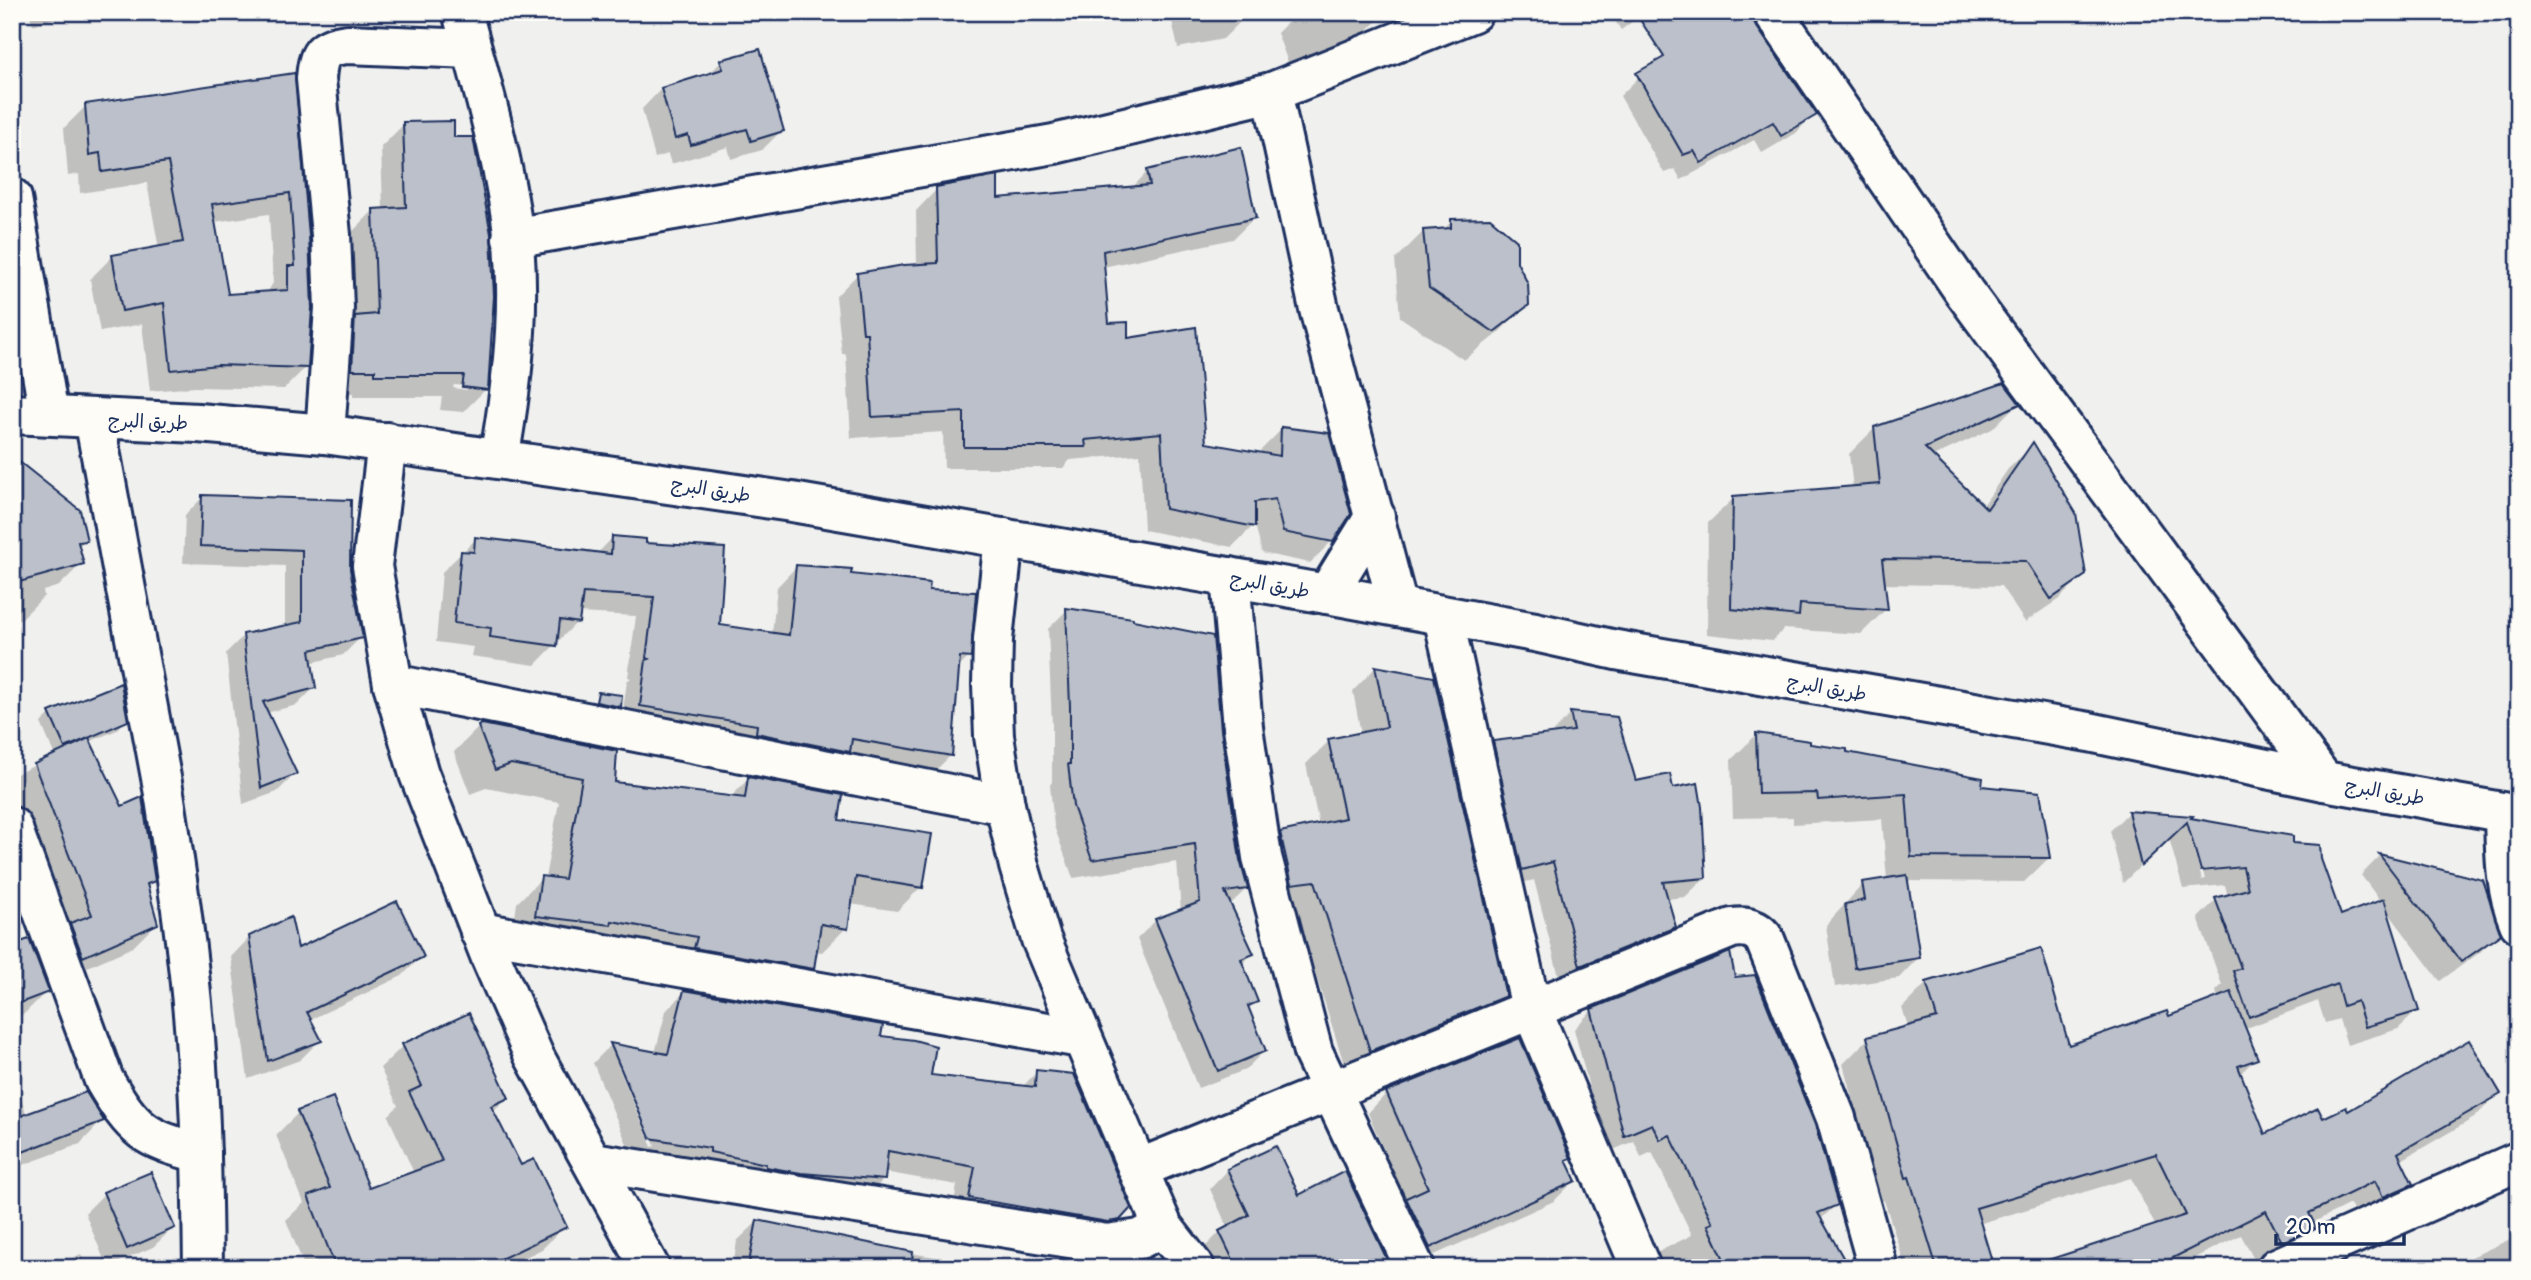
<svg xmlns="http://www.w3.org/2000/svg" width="2531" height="1280" viewBox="0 0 2531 1280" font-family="Pangolin,'Playpen Sans Arabic',sans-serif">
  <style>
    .shadow { fill: #0003; fill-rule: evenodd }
    .building { fill: #bbc0ca; stroke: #1b2f5e; stroke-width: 2; fill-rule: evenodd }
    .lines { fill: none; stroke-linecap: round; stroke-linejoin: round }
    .minor-casing { stroke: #1b2f5e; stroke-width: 44 }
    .minor { stroke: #fdfcf7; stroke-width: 38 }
    .labels { text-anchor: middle; stroke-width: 7; stroke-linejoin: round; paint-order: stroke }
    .street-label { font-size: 19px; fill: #1b2f5e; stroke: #fdfcf7 }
  </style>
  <rect width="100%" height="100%" fill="#f0f0ee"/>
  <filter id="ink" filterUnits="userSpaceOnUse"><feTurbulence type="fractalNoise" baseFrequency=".0143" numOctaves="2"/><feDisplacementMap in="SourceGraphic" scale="14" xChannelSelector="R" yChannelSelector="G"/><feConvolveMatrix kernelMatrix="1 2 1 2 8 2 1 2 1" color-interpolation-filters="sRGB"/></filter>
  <g filter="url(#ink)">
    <g class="shadow">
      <polygon points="29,12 75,12 33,25"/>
      <polygon points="1170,12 1250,12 1223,39 1178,48"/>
      <polygon points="1294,12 1381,12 1382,16 1357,40 1289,65 1277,33 1295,15"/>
      <polygon points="1609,12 1645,12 1621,30"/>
      <polygon points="1753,25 1814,114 1796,133 1762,153 1754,140 1681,180 1675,169 1664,173 1620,96 1639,77"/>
      <polygon points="721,62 782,130 762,150 731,159 728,147 671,164 668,154 655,158 642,109 661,89 707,76"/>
      <path d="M293,75L306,367L284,389L195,387L150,391L142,324L100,332L90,279L112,257L159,249L147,183L80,193L79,174L68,176L64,128L86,106ZM269,214L273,283L267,293L227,296L214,222Z"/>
      <path d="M404,124L486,389L463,412L440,410L442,397H353V393L330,392L333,341L354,320L350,234L373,211L383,210L381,147ZM454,385L467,386V390L453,388Z"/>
      <polygon points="1148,171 1255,217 1233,239 1103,267 1107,325 1127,340 1205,445 1260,454 1261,450 1282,429 1332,541 1310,563 1262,553 1255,524 1232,547 1144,530 1140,454 1070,460 1063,468 944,468 943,432 851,438 846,354 842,354 836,296 858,274 917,266 916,211 937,189 997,200 1131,189"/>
      <polygon points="1452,221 1516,262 1527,304 1498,333 1464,360 1400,317 1395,260 1424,231 1442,231"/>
      <polygon points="2017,404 1992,429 1932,457 1982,507 2008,469 2033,445 2084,574 2059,599 2025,622 2001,586 1883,584 1886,609 1861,634 1784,629 1772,641 1707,634 1708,523 1734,498 1853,488 1849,454 1875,428"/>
      <polygon points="12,458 85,540 78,547 82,563 59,586 43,591 44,596 21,619 12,621"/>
      <polygon points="203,497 349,570 361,637 343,655 310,663 314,688 297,705 266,713 295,774 277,792 243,804 226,653 244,635 285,627 285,566 183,563 185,515"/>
      <polygon points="613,537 644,545 718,626 772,634 777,587 796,567 927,592 969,657 957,669 950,756 931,775 621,725 627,681 631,678 628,677 636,616 578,613 577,622 535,665 471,656 473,647 436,642 442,572 476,539 597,554"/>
      <polygon points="1067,610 1220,730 1239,861 1246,889 1230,905 1252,954 1241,965 1256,1002 1247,1010 1264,1051 1245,1070 1198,1088 1137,939 1156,920 1181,911 1177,862 1073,878 1054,826 1050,785 1052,782 1052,726 1048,629"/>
      <polygon points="1375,668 1433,679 1504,996 1481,1019 1347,1073 1293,903 1258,856 1281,833 1319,825 1306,764 1329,741 1361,734 1353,691"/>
      <polygon points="50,714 126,720 117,730 89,742 153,881 147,888 156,924 133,947 60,979 12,832 12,776 55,756 41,723"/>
      <polygon points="1571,714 1635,783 1705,878 1685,897 1666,899 1674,926 1655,946 1561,984 1534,880 1504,887 1475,762 1494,743 1552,735 1552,733"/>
      <polygon points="479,727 613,784 730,798 749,778 837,821 921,887 897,911 850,904 846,928 822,952 815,951 813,968 788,992 512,940 517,903 542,878 545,878 559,802 486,788 470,794 454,752"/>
      <polygon points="1756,735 1845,753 1980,787 2049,858 2024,882 1907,881 1918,958 1899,978 1835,987 1826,925 1863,884 1887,880 1882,819 1793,824 1793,817 1733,818 1731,760"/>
      <path d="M2128,813L2189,818L2291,845L2319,859L2339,917L2381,902L2361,875L2380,856L2482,881L2499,933L2479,953L2440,981L2385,908L2417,1011L2398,1029L2347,1045L2339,1019L2325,1023L2318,1001L2244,1029L2256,1058L2240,1074L2264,1137L2347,1113L2498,1094L2474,1118L2400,1161L2411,1184L2386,1208L2358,1221L2350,1204L2312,1223L2313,1227L2289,1251L2257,1265L2241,1235L2174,1268H2066L2156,1227L2131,1178L1978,1224L1990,1261L1983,1268H1903L1905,1266L1884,1200L1881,1202L1843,1064L1868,1039L1908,1026L1902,1008L1927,983L2068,1047L2168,1018L2218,998L2216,991L2222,985L2198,918L2216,900L2228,897L2225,885L2183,889L2169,838L2123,883L2110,831ZM2191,840H2194L2205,879L2202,880Z"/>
      <polygon points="250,937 297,950 422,956 402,976 309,1020 320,1040 300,1060 248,1079 231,957"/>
      <polygon points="12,947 47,991 24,1014 12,1018"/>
      <polygon points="1733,979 1836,1205 1820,1220 1847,1268 1642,1268 1658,1252 1692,1235 1652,1152 1641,1157 1634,1141 1606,1153 1574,1029 1592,1010"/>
      <path d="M684,992L879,1038L929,1077L1022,1087L1037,1072L1129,1208L1099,1238L952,1216L957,1185L884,1172V1179L865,1198L632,1156L593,1063L611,1045L655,1053L666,1011ZM618,1066H622L655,1146L652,1147Z"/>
      <polygon points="403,1046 507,1098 492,1112 521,1168 565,1226 542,1249 503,1268 305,1268 286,1220 304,1203 276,1135 298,1113 368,1190 414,1173 388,1116 398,1106 380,1068"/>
      <polygon points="12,1074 27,1116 102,1121 80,1144 12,1169"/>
      <polygon points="1387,1093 1569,1158 1565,1162 1574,1181 1554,1201 1410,1266 1388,1220 1406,1201 1368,1113"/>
      <polygon points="1228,1170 1298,1197 1389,1268 1209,1268 1201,1251 1220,1232 1228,1228 1210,1189"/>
      <polygon points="104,1194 173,1228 153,1247 107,1267 85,1213"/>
      <polygon points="757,1222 910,1253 954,1260 953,1268 733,1268 737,1241"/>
      <polygon points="2519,1235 2519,1268 2448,1268"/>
      <polygon points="81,1254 87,1268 51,1268"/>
    </g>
    <g class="building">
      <polygon points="1635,12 1751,12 1755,24 1817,115 1781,136 1773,122 1701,163 1694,151 1683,155 1636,73 1664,57"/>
      <polygon points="760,49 784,131 751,141 747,129 691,145 688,135 675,139 661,88 723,69 720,60"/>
      <path d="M295,73L309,236L312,308L308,368L218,365L171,370L164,303L122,311L112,255L183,242L168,162L102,172L100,153L89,155L85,104ZM290,193L295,266H288V290L228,294L212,204Z"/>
      <polygon points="454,121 454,137 473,137 491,234 494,296 488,390 462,387 464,375 375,375 375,370 352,370 355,316 377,314 373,209 406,207 403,122"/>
      <polygon points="1241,147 1256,218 1103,251 1109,323 1128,322 1128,338 1196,327 1206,443 1280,456 1281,427 1329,433 1351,514 1333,542 1283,532 1275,499 1255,502 1255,527 1165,509 1161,433 1085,440 1086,447 964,447 964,412 872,417 867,333 863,333 857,273 904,265 938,263 936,187 998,176 998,198 1150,185 1147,170"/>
      <polygon points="1490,218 1517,241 1517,262 1528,284 1529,305 1494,332 1429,288 1423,230 1451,228 1451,219"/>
      <polygon points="2004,383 2020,404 1925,448 1987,509 2033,442 2076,513 2086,575 2051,599 2026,561 1882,559 1888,610 1800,604 1799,616 1731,609 1733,496 1880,484 1874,427"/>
      <polygon points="12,456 80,510 87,541 78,542 84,564 12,584"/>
      <polygon points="202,495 351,500 350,569 363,638 310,650 316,688 263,702 297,774 261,788 243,634 302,622 302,550 200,546"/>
      <polygon points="612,536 646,539 646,543 725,548 720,625 789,635 796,565 852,569 851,574 930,583 929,590 976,592 971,658 960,657 952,756 852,739 850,752 756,733 757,725 640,706 646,660 649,659 646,658 654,597 583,593 579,623 560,620 557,646 490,637 491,628 454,623 461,551 474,552 475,537 611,554"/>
      <polygon points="1066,608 1133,618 1133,620 1213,636 1221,730 1240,860 1248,889 1225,892 1254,954 1241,959 1258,1002 1248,1006 1266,1051 1218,1071 1155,919 1200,902 1195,844 1092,860 1073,806 1068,764 1070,764 1070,706"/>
      <polygon points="1375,666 1434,677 1506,996 1370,1051 1315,881 1292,884 1280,832 1345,818 1328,739 1387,727"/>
      <polygon points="121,683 128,721 65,748 49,712"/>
      <polygon points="598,692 622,695 621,707 596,702"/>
      <polygon points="1570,712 1617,717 1636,781 1670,774 1673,788 1698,783 1702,807 1706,878 1663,882 1676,927 1580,966 1553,862 1522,870 1493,741 1574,731"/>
      <polygon points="482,724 617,751 615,782 745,798 748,777 843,795 839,820 932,834 923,888 856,877 848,929 821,924 814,969 694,948 697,937 612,921 611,925 535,916 541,876 564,879 582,778 511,764 495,770 478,726"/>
      <polygon points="1756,733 1810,741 1810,744 1847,749 1847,752 1983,778 1982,786 2040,792 2051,858 1911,857 1906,794 1818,800 1817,793 1758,794"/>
      <polygon points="89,738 122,806 142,797 155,881 147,884 158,924 83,957 70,923 92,915 34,764"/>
      <polygon points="2128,811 2193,816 2191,818 2293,836 2293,843 2320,845 2321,859 2341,915 2384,899 2419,1011 2365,1027 2357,1001 2343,1006 2337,984 2249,1017 2233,971 2241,968 2215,898 2248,889 2243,867 2201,871 2187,822 2141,866"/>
      <polygon points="2379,854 2483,880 2501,934 2461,962"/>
      <polygon points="1907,875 1920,958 1855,968 1845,904 1865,900 1862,882"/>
      <polygon points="397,901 424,957 307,1012 322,1041 268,1061 249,936 291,917 298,948"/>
      <polygon points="29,939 49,992 12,1006 12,945"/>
      <polygon points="2041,948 2069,1045 2167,1011 2169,1016 2231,992 2258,1059 2238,1066 2265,1134 2318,1108 2323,1118 2346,1107 2348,1111 2469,1040 2501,1094 2398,1153 2413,1184 2383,1197 2375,1181 2309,1213 2316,1227 2282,1242 2266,1211 2153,1268 2046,1268 2045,1261 2186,1215 2156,1154 1976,1208 1992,1261 1971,1268 1937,1268 1909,1177 1906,1178 1867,1037 1937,1018 1926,982"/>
      <polygon points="1730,952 1735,977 1755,975 1815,1125 1838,1205 1818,1213 1849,1268 1728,1268 1708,1225 1713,1223 1670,1135 1660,1140 1652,1124 1624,1136 1591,1009"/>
      <polygon points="684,990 883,1025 881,1036 914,1040 936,1046 931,1075 1035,1087 1036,1070 1074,1074 1131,1208 1120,1220 1108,1222 969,1198 975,1167 888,1151 885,1180 801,1173 766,1167 766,1164 710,1152 710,1148 650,1138 610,1043 668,1054"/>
      <polygon points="469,1013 509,1098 491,1106 521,1165 534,1159 567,1227 482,1268 336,1268 308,1196 330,1188 297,1111 333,1097 369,1188 442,1161 409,1092 422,1086 402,1044"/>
      <polygon points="1520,1038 1571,1158 1566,1160 1576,1181 1430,1248 1406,1198 1428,1188 1386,1092"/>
      <polygon points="86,1092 104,1121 12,1156 12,1119"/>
      <polygon points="1276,1146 1299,1195 1345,1171 1391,1268 1237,1268 1219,1231 1249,1215 1227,1169"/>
      <polygon points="151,1172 175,1228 127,1249 103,1192"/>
      <polygon points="757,1220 913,1252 911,1268 748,1268"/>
    </g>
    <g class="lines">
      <defs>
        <g id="minor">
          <path d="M462,12C479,74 497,136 508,199C524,284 514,375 499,459"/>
          <polyline points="1773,12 1965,293 2324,781"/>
          <polyline points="1272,92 1319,309 1398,607"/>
          <polyline points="12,198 49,415"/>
          <polyline points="512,238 1054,144 1272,92 1473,12"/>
          <polyline points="12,414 198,423 325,434 792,502 1327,594 1535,632 1616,650 2089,732 2324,781 2519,815"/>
          <path d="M94,418L165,799C177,878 189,958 195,1038C201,1114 202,1191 203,1268"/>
          <path d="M325,434L334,308L331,235L316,79C318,55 321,47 347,44L472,49"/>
          <polyline points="387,442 372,566 393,684 419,774 491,958 534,1056 650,1268"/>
          <polyline points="1004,538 993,639 992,685 994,736 1005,805 1019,866 1041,939 1138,1169 1163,1227 1195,1268"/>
          <polyline points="1230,577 1243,727 1262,857 1313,1052 1415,1268"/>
          <polyline points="1327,594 1375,516"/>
          <polyline points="1443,616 1531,1008 1641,1268"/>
          <polyline points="393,684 1005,805"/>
          <path d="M2504,813C2505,851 2504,887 2519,923"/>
          <path d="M12,827L104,1080C134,1131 144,1139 201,1153"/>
          <polyline points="480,932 1081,1038"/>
          <polyline points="593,1162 1107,1244 1140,1239 1163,1227"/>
          <path d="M1138,1169L1732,928C1746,926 1757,928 1765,940L1836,1118L1878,1268"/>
          <polyline points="2277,1268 2519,1161"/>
        </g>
      </defs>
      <use href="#minor" class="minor-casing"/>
      <use href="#minor" class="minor"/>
    </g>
  </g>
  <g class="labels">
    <g class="street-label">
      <text transform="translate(148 421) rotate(2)" y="7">طريق البرج</text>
      <text transform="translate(711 489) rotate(9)" y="7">طريق البرج</text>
      <text transform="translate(1270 584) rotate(10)" y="7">طريق البرج</text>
      <text transform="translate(1827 687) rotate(10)" y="7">طريق البرج</text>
      <text transform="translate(2385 791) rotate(10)" y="7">طريق البرج</text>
    </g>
  </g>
  <rect width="2531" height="1280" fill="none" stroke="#fdfcf7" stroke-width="42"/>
  <rect x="21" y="21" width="2489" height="1238" fill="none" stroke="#1b2f5e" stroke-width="2.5" filter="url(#ink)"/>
  <path d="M2276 1234v10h128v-10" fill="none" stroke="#1b2f5e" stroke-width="3.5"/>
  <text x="2286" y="1234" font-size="21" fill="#1b2f5e" stroke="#fdfcf7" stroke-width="5" paint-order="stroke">20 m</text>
</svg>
